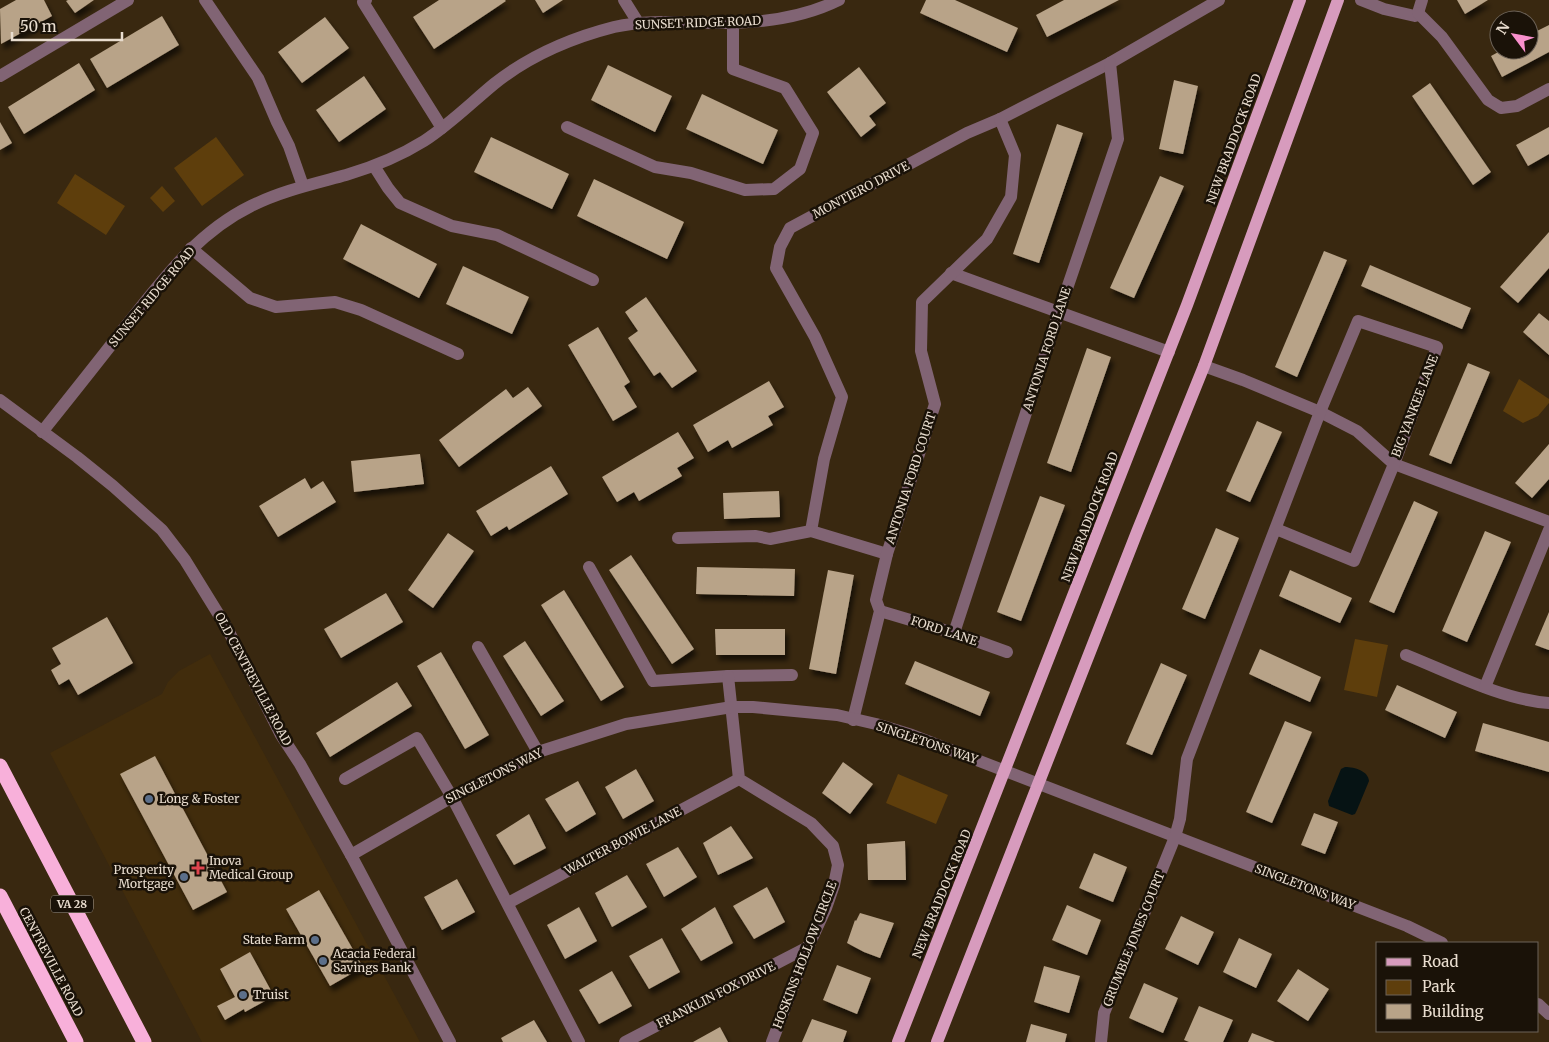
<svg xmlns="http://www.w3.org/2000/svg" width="1549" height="1042" viewBox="0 0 1549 1042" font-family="Merriweather,serif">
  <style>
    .built { fill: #412c0c }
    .green { fill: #5e3e0c }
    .water { fill: #061314 }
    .building { fill: #b8a388; filter: url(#shadow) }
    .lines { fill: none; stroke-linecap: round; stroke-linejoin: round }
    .minor { stroke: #816474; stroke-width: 12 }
    .major { stroke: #d79bbd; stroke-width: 12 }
    .highway { stroke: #f8b0da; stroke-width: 15 }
    .service-dot { fill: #5c6f8a; stroke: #1a1208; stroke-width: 2 }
    .health-dot { fill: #e0444e; stroke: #1a1208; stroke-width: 2 }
    .labels { text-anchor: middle; stroke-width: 5; stroke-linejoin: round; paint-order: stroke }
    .shield { fill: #1a1208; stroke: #aba093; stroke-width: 1 }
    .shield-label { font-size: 11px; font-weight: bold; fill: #e9ddcf }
    .street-label { font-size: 12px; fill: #e9ddcf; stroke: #1a1208 }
    .poi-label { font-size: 12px; fill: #e9ddcf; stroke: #1a1208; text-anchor: start }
  </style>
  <defs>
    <filter id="shadow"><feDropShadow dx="3" dy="5.5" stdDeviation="2.5" flood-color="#0009"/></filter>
  </defs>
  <rect width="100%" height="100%" fill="#392810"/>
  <polygon class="built" points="210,654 420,1042 202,1042 50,753 162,694 168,682 179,671"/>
  <g class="green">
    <polygon points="216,137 244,175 202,206 174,168"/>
    <polygon points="75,174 125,206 106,235 57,203"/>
    <polygon points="162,186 175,201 163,212 150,198"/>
    <polygon points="1519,379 1549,399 1549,403 1538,416 1523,423 1503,411"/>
    <polygon points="1355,639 1388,645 1377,697 1344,690"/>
    <polygon points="898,774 948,795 936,824 886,803"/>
  </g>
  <path class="water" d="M1345,767C1355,767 1368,771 1369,781L1357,810L1355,814L1352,815L1329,806L1328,801L1341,769Z"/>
  <g class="building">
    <polygon points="16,0 44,0 52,16 1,44 0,9"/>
    <polygon points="68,0 94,0 75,13 66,1"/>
    <polygon points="439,0 505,0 506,1 434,49 413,17"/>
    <polygon points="535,0 563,0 543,13"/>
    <polygon points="926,0 955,0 1018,28 1007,52 920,13"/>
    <polygon points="1064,0 1119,0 1047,37 1036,15"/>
    <polygon points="1457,0 1488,0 1465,14"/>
    <polygon points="162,16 179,45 107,88 90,59"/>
    <polygon points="325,17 349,48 302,83 278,52"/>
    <polygon points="1549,25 1549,52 1502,77 1491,56 1502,50 1529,50 1529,35"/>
    <polygon points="79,63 95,90 24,134 8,107"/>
    <polygon points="608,65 672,96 655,132 591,100"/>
    <polygon points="859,67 886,103 869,116 876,125 861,137 827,92"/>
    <polygon points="364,76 386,109 339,142 316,110"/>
    <polygon points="1174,80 1198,86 1183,154 1159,149"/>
    <polygon points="1430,83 1491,172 1473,185 1412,96"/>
    <polygon points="702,94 778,130 763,164 686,129"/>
    <polygon points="0,122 12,143 0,150"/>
    <polygon points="1057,124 1083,133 1039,263 1013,254"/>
    <polygon points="1549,127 1549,154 1528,166 1516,145"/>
    <polygon points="491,137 569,174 552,209 474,172"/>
    <polygon points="1160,176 1184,186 1134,298 1110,288"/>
    <polygon points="594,179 684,222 667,259 577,216"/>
    <polygon points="361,224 437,264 419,298 343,259"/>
    <polygon points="1549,232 1549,268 1518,303 1500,287"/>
    <polygon points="1324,251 1347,260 1297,377 1275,367"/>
    <polygon points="1370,265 1471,308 1462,329 1361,286"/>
    <polygon points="463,266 529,297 512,334 446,304"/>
    <polygon points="646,297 697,371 672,388 660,372 654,376 628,338 638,331 625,312"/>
    <polygon points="1539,313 1549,321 1549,355 1523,332"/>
    <polygon points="598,327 630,382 624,386 637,407 613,421 568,345"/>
    <polygon points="1087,348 1111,357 1071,472 1047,463"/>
    <polygon points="1468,363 1490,372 1451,464 1429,455"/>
    <polygon points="769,381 784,407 768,416 773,425 732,448 728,440 708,452 693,425"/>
    <polygon points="528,387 542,406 459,467 439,440 506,389 513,398"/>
    <polygon points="1257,421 1282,432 1250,502 1226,491"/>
    <polygon points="678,432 694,458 677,468 682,476 639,501 634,492 617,502 602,477"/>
    <polygon points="1549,444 1549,479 1532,498 1515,483"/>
    <polygon points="420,454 424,484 354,492 351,461"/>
    <polygon points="551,466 568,494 509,530 507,526 491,536 476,511"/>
    <polygon points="305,478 311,489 323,481 336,502 278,537 259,506"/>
    <polygon points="779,491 780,517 724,519 723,493"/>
    <polygon points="1040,496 1065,505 1021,621 997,612"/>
    <polygon points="1414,501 1438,512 1394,613 1369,602"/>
    <polygon points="1216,528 1239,538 1205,619 1182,609"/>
    <polygon points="1485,531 1511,542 1467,642 1442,631"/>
    <polygon points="448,533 474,551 433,608 408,590"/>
    <polygon points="631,555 694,649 672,664 609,570"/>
    <polygon points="697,567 795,569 794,596 696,594"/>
    <polygon points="828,570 854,575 836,674 809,669"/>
    <polygon points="1290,570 1352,598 1340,623 1279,596"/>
    <polygon points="564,590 624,687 601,701 541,605"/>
    <polygon points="386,593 403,622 341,658 324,629"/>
    <polygon points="1549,612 1549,650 1535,645"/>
    <polygon points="107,617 133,663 78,695 69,679 59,685 51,670 61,664 52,648"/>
    <polygon points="715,629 785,629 785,655 716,655"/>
    <polygon points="525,641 564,701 541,716 503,656"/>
    <polygon points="1260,649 1321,677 1310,702 1249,674"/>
    <polygon points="441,652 489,735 465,749 417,666"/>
    <polygon points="915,661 990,692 980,716 905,684"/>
    <polygon points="1161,663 1187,675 1152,755 1126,744"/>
    <polygon points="397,682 412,706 330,757 316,733"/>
    <polygon points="1397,685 1457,712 1445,738 1385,710"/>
    <polygon points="1285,721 1312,732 1272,823 1246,812"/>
    <polygon points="1483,723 1549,742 1549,772 1475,751"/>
    <polygon points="155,756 227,892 193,910 120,774"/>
    <polygon points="843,762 873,784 850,814 822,793"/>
    <polygon points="636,769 654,801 623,819 605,787"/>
    <polygon points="578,781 596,814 566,832 545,799"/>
    <polygon points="1314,813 1338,822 1325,854 1301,845"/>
    <polygon points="529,814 546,848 514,865 496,835"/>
    <polygon points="731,826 753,858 718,875 703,843"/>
    <polygon points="905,841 906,880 868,880 867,844"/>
    <polygon points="678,847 697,877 664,897 646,864"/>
    <polygon points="1094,853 1127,867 1113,902 1079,888"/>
    <polygon points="627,875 647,907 612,927 595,893"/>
    <polygon points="457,879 475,912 442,930 424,897"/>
    <polygon points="767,887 785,922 754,939 733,906"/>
    <polygon points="319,890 363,967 330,986 286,909"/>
    <polygon points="1067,905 1101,920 1087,955 1052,940"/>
    <polygon points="579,907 597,941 565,959 547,925"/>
    <polygon points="715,907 733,943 701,961 681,929"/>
    <polygon points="860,913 894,923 880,958 864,952 847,943 855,920 856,921"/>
    <polygon points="1181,916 1214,932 1198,965 1165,949"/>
    <polygon points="662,938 680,972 649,989 629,956"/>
    <polygon points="1239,938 1272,954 1256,988 1223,972"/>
    <polygon points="250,952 274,996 245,1012 244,1009 225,1020 217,1006 235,997 220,969"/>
    <polygon points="837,965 871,978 857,1014 823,1000"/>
    <polygon points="1044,966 1080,976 1069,1013 1034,1002"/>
    <polygon points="1298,969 1329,989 1308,1021 1277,1001"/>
    <polygon points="612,971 632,1006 599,1024 579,990"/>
    <polygon points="1144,983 1178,998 1163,1033 1129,1018"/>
    <polygon points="1199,1006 1233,1020 1223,1042 1189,1042 1184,1040"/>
    <polygon points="812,1019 847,1031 843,1042 802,1042"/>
    <polygon points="534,1020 547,1042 503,1042 501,1038"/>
    <polygon points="1031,1024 1067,1034 1065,1042 1026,1042"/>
    <polygon points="720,1027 728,1042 693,1042"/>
    <polygon points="1252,1033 1275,1042 1248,1042"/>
  </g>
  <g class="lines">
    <g class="minor">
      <polyline points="205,0 258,78 277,122 289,146 303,186"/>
      <polyline points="366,0 363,2 442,128"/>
      <polyline points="624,0 639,24"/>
      <polyline points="1361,0 1384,9 1415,16 1418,13 1422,0"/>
      <polyline points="1418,13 1442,37 1488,100 1501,108 1517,106 1549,89"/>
      <polyline points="0,76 128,0"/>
      <polyline points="567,127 655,167 691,173 745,190 774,189 800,169 813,133 785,88 733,69 733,23"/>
      <polyline points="374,166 388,188 400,203 452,226 497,235 593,280"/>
      <polyline points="191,248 250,298 276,307 335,302 361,310 458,354"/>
      <polyline points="951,273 1169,352"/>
      <polyline points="1204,366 1243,380 1320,412 1357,431 1394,464 1549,522"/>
      <polyline points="0,400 77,457 113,486 162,530 185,560 227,628 281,735 300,764 351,855 450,1042"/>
      <path d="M42,432C70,397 98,362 125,327C162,281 196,233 251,206C281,191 313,184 346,175C373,167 400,156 424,141C449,125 471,103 494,84C529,56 571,38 614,27C653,18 693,24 733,23C768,22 807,16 839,0"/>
      <polyline points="811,531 824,459 842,397 815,337 776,268 780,247 790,228 967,133 1000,119 1110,63 1219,0"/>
      <polyline points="678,538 756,536 770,539 811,531 887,554"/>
      <polyline points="589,567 653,681 728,676 792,675"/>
      <polyline points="880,611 954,633 1007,652"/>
      <polyline points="954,633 1059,312 1118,139 1110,63"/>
      <polyline points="478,647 538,752"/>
      <path d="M1406,655C1449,672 1503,700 1549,703"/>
      <polyline points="728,676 739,779 811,823 833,846 838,865 834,885 826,908 808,947 772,1042"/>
      <polyline points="1485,687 1549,530"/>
      <polyline points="853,720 880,611 876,600 887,554 935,404 921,351 922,302 987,239 1011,197 1015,155 1000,119"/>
      <polyline points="345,779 417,738 452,797 579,1042"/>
      <polyline points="351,855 452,797 538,752 626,724 732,707 753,707 837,715 876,724 912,735 1407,926 1442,943"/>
      <polyline points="508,903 739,779"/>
      <polyline points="1538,1004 1549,1014"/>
      <polyline points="625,1042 808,947"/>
      <polyline points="1101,1042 1104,1013 1175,837 1180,819 1187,759 1320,412 1358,321 1437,347 1394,464 1354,561 1276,529"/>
    </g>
    <g class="major">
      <polyline points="898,1042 1187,305 1300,0"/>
      <polyline points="937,1042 1137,532 1204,366 1338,0"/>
    </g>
    <g class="highway">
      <polyline points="0,766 144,1042"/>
      <polyline points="0,896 76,1042"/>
    </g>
  </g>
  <g class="service-dot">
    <circle cx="149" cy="799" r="5"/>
    <circle cx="184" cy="877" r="5"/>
    <circle cx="315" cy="940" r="5"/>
    <circle cx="323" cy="961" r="5"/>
    <circle cx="243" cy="995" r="5"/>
  </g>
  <path class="health-dot" d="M195.5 860.5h5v5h5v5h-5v5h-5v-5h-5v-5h5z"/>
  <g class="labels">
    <rect class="shield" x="51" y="895.5" width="42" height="17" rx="4"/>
    <g class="shield-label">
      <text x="72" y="908">VA 28</text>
    </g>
    <g class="street-label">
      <text transform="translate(698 23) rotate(-2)" y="4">SUNSET RIDGE ROAD</text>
      <text transform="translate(1234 139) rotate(-70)" y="4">NEW BRADDOCK ROAD</text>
      <text transform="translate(861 190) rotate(-28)" y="4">MONTIERO DRIVE</text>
      <text transform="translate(152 297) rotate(-50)" y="4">SUNSET RIDGE ROAD</text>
      <text transform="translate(1047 349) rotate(-72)" y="4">ANTONIA FORD LANE</text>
      <text transform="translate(1415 406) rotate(-69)" y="4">BIG YANKEE LANE</text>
      <text transform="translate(911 478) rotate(-72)" y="4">ANTONIA FORD COURT</text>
      <text transform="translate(1090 517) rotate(-69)" y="4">NEW BRADDOCK ROAD</text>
      <text transform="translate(944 631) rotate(18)" y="4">FORD LANE</text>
      <text transform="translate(253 679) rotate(62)" y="4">OLD CENTREVILLE ROAD</text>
      <text transform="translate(927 743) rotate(19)" y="4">SINGLETONS WAY</text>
      <text transform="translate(494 776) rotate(-27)" y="4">SINGLETONS WAY</text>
      <text transform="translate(623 841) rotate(-28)" y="4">WALTER BOWIE LANE</text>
      <text transform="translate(1305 887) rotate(21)" y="4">SINGLETONS WAY</text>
      <text transform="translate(942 894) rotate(-68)" y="4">NEW BRADDOCK ROAD</text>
      <text transform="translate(1134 939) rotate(-68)" y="4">GRUMBLE JONES COURT</text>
      <text transform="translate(805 955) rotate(-69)" y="4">HOSKINS HOLLOW CIRCLE</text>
      <text transform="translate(51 962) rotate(62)" y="4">CENTREVILLE ROAD</text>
      <text transform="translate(716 995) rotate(-27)" y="4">FRANKLIN FOX DRIVE</text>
    </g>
    <g class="poi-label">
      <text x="159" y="803">Long &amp; Foster</text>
      <text x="209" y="865">Inova<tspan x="209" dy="14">Medical Group</tspan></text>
      <text x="174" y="874" text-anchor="end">Prosperity<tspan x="174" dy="14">Mortgage</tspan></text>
      <text x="305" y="944" text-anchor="end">State Farm</text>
      <text x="333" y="958">Acacia Federal<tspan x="333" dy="14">Savings Bank</tspan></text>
      <text x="253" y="999">Truist</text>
    </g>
  </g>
  <rect x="1376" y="942" width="162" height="90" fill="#1a1208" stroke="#6d6358"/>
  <rect x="1386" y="958" width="25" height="8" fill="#d79bbd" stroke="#6d6358"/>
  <text x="1422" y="967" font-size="15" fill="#e9ddcf">Road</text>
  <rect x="1386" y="980" width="25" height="15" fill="#5e3e0c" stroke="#6d6358"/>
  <text x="1422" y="992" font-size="15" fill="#e9ddcf">Park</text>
  <rect x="1386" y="1004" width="25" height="15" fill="#b8a388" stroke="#6d6358"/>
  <text x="1422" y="1017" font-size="15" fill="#e9ddcf">Building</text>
  <g transform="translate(1514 35) rotate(302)"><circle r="24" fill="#1a1208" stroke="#6d6358"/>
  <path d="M0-4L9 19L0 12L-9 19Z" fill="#f890cc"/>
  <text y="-8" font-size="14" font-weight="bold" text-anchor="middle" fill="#e9ddcf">N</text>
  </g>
  <path d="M12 32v8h110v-8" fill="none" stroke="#e9ddcf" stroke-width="2.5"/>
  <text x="20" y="32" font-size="15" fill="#e9ddcf" stroke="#1a1208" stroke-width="4" paint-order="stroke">50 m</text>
</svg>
